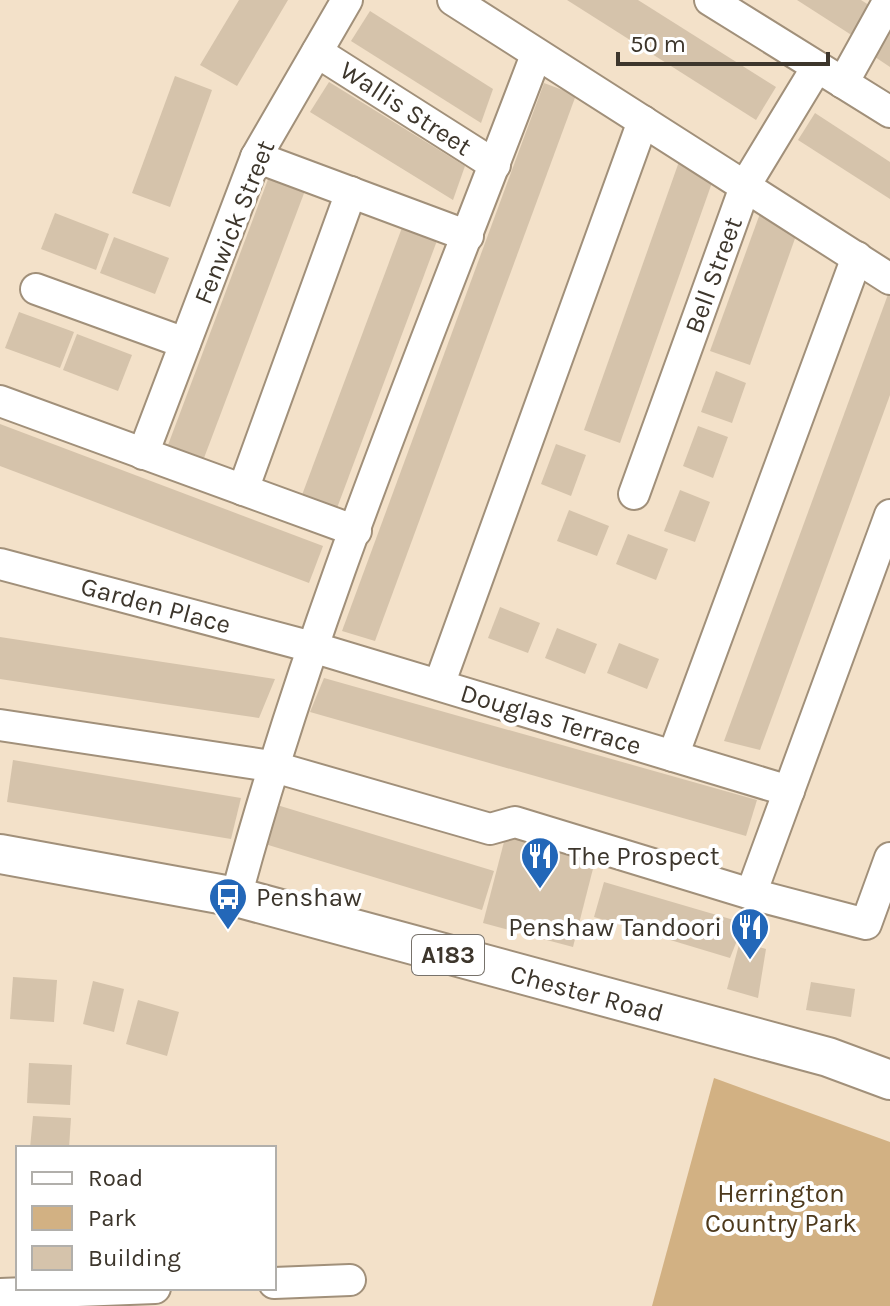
<svg xmlns="http://www.w3.org/2000/svg" width="890" height="1306" viewBox="0 0 890 1306" font-family="Karla,sans-serif">
  <style>
    .green { fill: #d2b183 }
    .building { fill: #d5c3ab }
    .lines { fill: none; stroke-linecap: round; stroke-linejoin: round }
    .minor-casing { stroke: #a1907a; stroke-width: 34 }
    .major-casing { stroke: #a1907a; stroke-width: 42 }
    .minor { stroke: #fff; stroke-width: 30 }
    .major { stroke: #fff; stroke-width: 38 }
    .labels { text-anchor: middle; stroke-width: 8; stroke-linejoin: round; paint-order: stroke }
    .shield { fill: #fff; stroke: #77726b; stroke-width: 2 }
    .shield-label { font-size: 24px; font-weight: bold; fill: #3d362c }
    .street-label { font-size: 26px; fill: #3d362c; stroke: #fff }
    .poi-label { font-size: 26px; fill: #3d362c; stroke: #fff; text-anchor: start }
    .park-label { font-size: 26px; fill: #4d391c; stroke: #fff }
  </style>
  <rect width="100%" height="100%" fill="#f3e1c9"/>
  <polygon class="green" points="714,1078 890,1142 890,1306 652,1306"/>
  <g class="building">
    <polygon points="239,0 288,0 237,86 200,65"/>
    <polygon points="567,0 638,0 776,87 756,120"/>
    <polygon points="797,0 861,0 872,7 853,36"/>
    <polygon points="370,11 493,89 481,123 351,41"/>
    <polygon points="890,26 890,67 872,55"/>
    <polygon points="175,76 212,90 170,207 132,193"/>
    <polygon points="329,82 465,166 453,200 310,112"/>
    <polygon points="544,83 576,95 375,641 342,631"/>
    <polygon points="815,113 890,162 890,199 798,140"/>
    <polygon points="681,156 714,177 620,443 584,430"/>
    <polygon points="270,174 306,188 204,458 168,445"/>
    <polygon points="762,208 798,230 750,365 710,351"/>
    <polygon points="55,213 109,234 96,270 41,249"/>
    <polygon points="403,225 438,238 337,508 302,495"/>
    <polygon points="114,237 169,258 155,294 100,273"/>
    <polygon points="890,289 890,395 760,750 724,741"/>
    <polygon points="19,312 74,332 60,368 5,348"/>
    <polygon points="77,334 132,355 118,391 63,370"/>
    <polygon points="716,371 746,383 732,423 701,412"/>
    <polygon points="0,424 323,546 309,583 0,466"/>
    <polygon points="698,426 728,437 713,478 683,466"/>
    <polygon points="556,444 586,455 571,496 541,484"/>
    <polygon points="680,490 710,502 695,542 664,531"/>
    <polygon points="569,510 609,526 597,556 557,541"/>
    <polygon points="628,534 668,549 656,580 616,564"/>
    <polygon points="500,607 540,623 528,653 488,638"/>
    <polygon points="557,628 597,644 585,674 545,658"/>
    <polygon points="0,637 163,662 275,679 259,718 157,703 0,679"/>
    <polygon points="619,643 659,659 647,689 607,673"/>
    <polygon points="324,678 757,800 746,836 310,712"/>
    <polygon points="13,760 241,798 231,839 7,802"/>
    <polygon points="277,805 494,871 482,910 265,844"/>
    <polygon points="506,834 596,857 573,947 483,923"/>
    <polygon points="604,882 744,923 730,958 594,917"/>
    <polygon points="740,941 766,949 758,998 727,989"/>
    <polygon points="13,977 57,980 54,1022 10,1019"/>
    <polygon points="93,981 124,989 114,1032 83,1024"/>
    <polygon points="811,982 855,989 851,1017 806,1010"/>
    <polygon points="138,1000 179,1012 167,1056 126,1044"/>
    <polygon points="29,1063 72,1065 70,1105 27,1103"/>
    <polygon points="33,1116 71,1118 69,1148 30,1148"/>
  </g>
  <g class="lines">
    <defs>
      <g id="minor">
        <polyline points="453,0 890,279"/>
        <polyline points="710,0 890,112"/>
        <polyline points="317,52 495,165"/>
        <polyline points="843,83 889,0"/>
        <polyline points="256,157 468,236"/>
        <polyline points="36,289 185,343"/>
        <polyline points="0,401 356,531"/>
        <polyline points="143,454 256,157 347,0"/>
        <polyline points="243,490 351,192"/>
        <polyline points="634,494 746,184 817,67"/>
        <polyline points="0,564 312,647 789,791"/>
        <polyline points="439,685 643,121"/>
        <polyline points="0,725 271,766 490,829 515,822 751,894 866,924 890,858"/>
        <polyline points="673,756 857,257"/>
        <polyline points="751,894 890,515"/>
        <path d="M236,897C313,610 431,333 536,55"/>
        <polyline points="274,1283 350,1280"/>
        <polyline points="0,1294 155,1288"/>
      </g>
      <polyline id="major" points="0,854 236,897 828,1057 890,1080"/>
    </defs>
    <use href="#minor" class="minor-casing"/>
    <use href="#major" class="major-casing"/>
    <use href="#minor" class="minor"/>
    <use href="#major" class="major"/>
  </g>
  <defs>
    <symbol id="restaurant-pin" viewBox="-11 -11 22 30"><path d="M0 17L-7.5 6A9.5 9.5 0 1 1 7.5 6Z" fill="#2367b8" stroke="#fff"/><path d="M-5-6h1v4h1v-4h1v4h1v-4h1v5L-1.5 .5V6h-2V.5L-5-1ZM5-6V6H3V1.5H1.5Q1.5-4 5-6Z" fill="#fff"/></symbol>
    <symbol id="bus-pin" viewBox="-11 -11 22 30"><path d="M0 17L-7.5 6A9.5 9.5 0 1 1 7.5 6Z" fill="#2367b8" stroke="#fff"/><path d="M-5-6H5V4H4V6H2V4H-2V6H-4V4H-5ZM-3.5-4V0h7V-4ZM-3.5 1.2v1.5H-2V1.2ZM2 1.2v1.5H3.5V1.2Z" fill="#fff"/></symbol>
  </defs>
  <g fill-rule="evenodd">
    <use href="#restaurant-pin" x="518" y="834" width="44" height="60"/>
    <use href="#bus-pin" x="206" y="875" width="44" height="60"/>
    <use href="#restaurant-pin" x="728" y="905" width="44" height="60"/>
  </g>
  <g class="labels">
    <rect class="shield" x="412" y="935" width="72" height="40" rx="6"/>
    <g class="shield-label">
      <text x="448" y="963">A183</text>
    </g>
    <g class="street-label">
      <text transform="translate(406 108) rotate(33)" y="9">Wallis Street</text>
      <text transform="translate(234 222) rotate(-68)" y="9">Fenwick Street</text>
      <text transform="translate(713 275) rotate(-70)" y="9">Bell Street</text>
      <text transform="translate(156 605) rotate(15)" y="9">Garden Place</text>
      <text transform="translate(551 719) rotate(17)" y="9">Douglas Terrace</text>
      <text transform="translate(587 993) rotate(15)" y="9">Chester Road</text>
    </g>
    <g class="poi-label">
      <text x="568" y="865">The Prospect</text>
      <text x="256" y="906">Penshaw</text>
      <text x="722" y="936" text-anchor="end">Penshaw Tandoori</text>
    </g>
    <g class="park-label">
      <text x="781" y="1202">Herrington<tspan x="781" dy="30">Country Park</tspan></text>
    </g>
  </g>
  <rect x="16" y="1146" width="260" height="144" fill="#ffffff" stroke="#b1afab" stroke-width="2"/>
  <rect x="32" y="1172" width="40" height="12" fill="#ffffff" stroke="#b1afab" stroke-width="2"/>
  <text x="88" y="1186" font-size="24" fill="#3d362c">Road</text>
  <rect x="32" y="1206" width="40" height="24" fill="#d2b183" stroke="#b1afab" stroke-width="2"/>
  <text x="88" y="1226" font-size="24" fill="#3d362c">Park</text>
  <rect x="32" y="1246" width="40" height="24" fill="#d5c3ab" stroke="#b1afab" stroke-width="2"/>
  <text x="88" y="1266" font-size="24" fill="#3d362c">Building</text>
  <path d="M618 52v12h210v-12" fill="none" stroke="#3d362c" stroke-width="4"/>
  <text x="630" y="52" font-size="24" fill="#3d362c" stroke="#ffffff" stroke-width="6" paint-order="stroke">50 m</text>
</svg>
